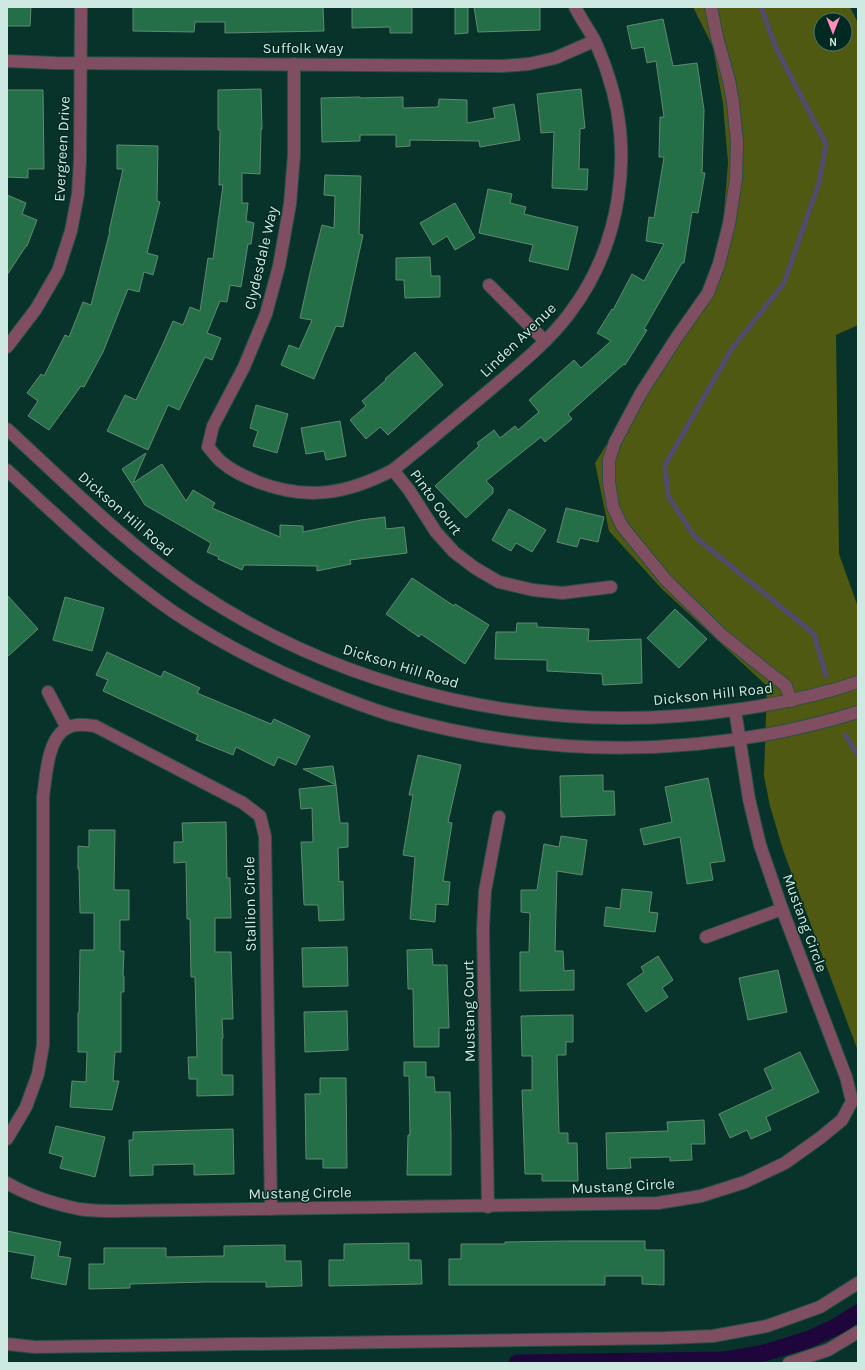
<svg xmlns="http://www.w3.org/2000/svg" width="865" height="1370" viewBox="0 0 865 1370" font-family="Karla,sans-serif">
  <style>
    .green { fill: #505912; fill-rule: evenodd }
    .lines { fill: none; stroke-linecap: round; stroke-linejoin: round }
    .stream { stroke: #534a6e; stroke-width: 5 }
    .canal { stroke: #1e063d; stroke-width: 17 }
    .building { fill: #256f48; stroke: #618a70 }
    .minor-casing { stroke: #275047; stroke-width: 14 }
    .minor { stroke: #7f4e60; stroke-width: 12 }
    .labels { text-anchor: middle; stroke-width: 3; stroke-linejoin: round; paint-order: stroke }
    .street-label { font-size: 15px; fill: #cee9e1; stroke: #002921 }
  </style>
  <rect width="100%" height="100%" fill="#07332a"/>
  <path class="green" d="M693,7H850L858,23V325L836,335L839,554L858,607V1051L783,850L770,806L764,776L767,686L662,589L609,531L595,463L708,280L723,225L728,163L723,104L713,47ZM821,20H845V44H821Z"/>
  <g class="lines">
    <g class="stream">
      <polyline points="761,7 776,48 826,144 819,183 784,283 731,350 665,465 668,496 694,536 814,634 826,676"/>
      <polyline points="845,735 858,755"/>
    </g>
    <polyline class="canal" points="517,1363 724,1360 764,1353 807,1340 838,1326 858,1313"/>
  </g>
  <g class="building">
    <polygon points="7,7 31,7 30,26 7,26"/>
    <polygon points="133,7 323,7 324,31 225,33 225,22 195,22 194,32 133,31"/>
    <polygon points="352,7 412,7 412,33 390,33 390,27 352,28"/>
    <polygon points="455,7 468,7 468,33 455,34"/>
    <polygon points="474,7 540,7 540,30 478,32"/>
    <polygon points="663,19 673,66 697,63 704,110 702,173 705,173 698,213 692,212 684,263 682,263 644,329 647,330 625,365 624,364 568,414 572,419 545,442 541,437 486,481 493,488 493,493 466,518 435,486 479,446 477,443 494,430 500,438 515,426 518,430 539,412 529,400 574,360 581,368 611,341 597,333 612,309 613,310 632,274 644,281 664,244 646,241 649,217 654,218 664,157 659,157 660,117 664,117 656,61 647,63 644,47 632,49 627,26"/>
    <polygon points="261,89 262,129 261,129 260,174 242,173 242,203 248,203 246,221 254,223 251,244 248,244 241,287 230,285 227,302 220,301 207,333 221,338 212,360 205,357 179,410 168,405 148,450 107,431 125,395 136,400 162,346 173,321 183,325 190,307 200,311 208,258 213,259 223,185 219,185 220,130 218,130 218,90"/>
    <polygon points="581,89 585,128 580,129 579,169 588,169 587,190 552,188 554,132 541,133 537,94"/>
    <polygon points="7,90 43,90 44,169 28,169 28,178 7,177"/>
    <polygon points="360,97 360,98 403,97 403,108 438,107 439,99 467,100 467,123 495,118 493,108 514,104 520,140 480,147 479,141 410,140 410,146 396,147 396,135 360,135 360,141 322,142 321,98"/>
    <polygon points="117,145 158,146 157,201 160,202 147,253 158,256 153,275 144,272 139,292 128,289 103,352 84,387 81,386 49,430 28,416 38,401 27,393 41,374 44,376 65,335 69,337 83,302 91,305 110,231 109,231 123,169 117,169"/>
    <polygon points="325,175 361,176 359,234 363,235 343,327 336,326 314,379 281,365 289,345 299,349 312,320 300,318 310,273 322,225 334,228 335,196 324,195"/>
    <polygon points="488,189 512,194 510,203 526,207 524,214 578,227 568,270 529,261 533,245 479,233"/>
    <polygon points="7,195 26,203 22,214 37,220 27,246 26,246 7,275"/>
    <polygon points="455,203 475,238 455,250 447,236 433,245 420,223"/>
    <polygon points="430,257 431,276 440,276 440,297 405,298 404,280 396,280 396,258"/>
    <polygon points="415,352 443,385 388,435 380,427 366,439 350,420 366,406 362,401 386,380 385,379"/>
    <polygon points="256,405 288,414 277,453 253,446 258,431 250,428"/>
    <polygon points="340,421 346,456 326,460 324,451 306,454 301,428"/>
    <polygon points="146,453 133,483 162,464 186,501 193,490 215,503 212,508 280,537 280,525 303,526 303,532 361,520 385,517 386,529 404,527 407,553 350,560 351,564 317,571 317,566 244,565 242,570 218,559 219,557 207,552 211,543 145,505 122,469"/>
    <polygon points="566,508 604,517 598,542 580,538 577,547 557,542"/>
    <polygon points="509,509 546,530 532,552 516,543 511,551 492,540"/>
    <polygon points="412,578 454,606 455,604 489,625 465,664 421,634 419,637 386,614"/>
    <polygon points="7,595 38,629 7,657"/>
    <polygon points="65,597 104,608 92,651 53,640"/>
    <polygon points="675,609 707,639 679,668 647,638"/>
    <polygon points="517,623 537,623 537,627 589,629 588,641 641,639 642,683 603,685 602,674 547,671 547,660 495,659 496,632 516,632"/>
    <polygon points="107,652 161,677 164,671 200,688 197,693 271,724 274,719 310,736 296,765 278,757 274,766 236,747 233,755 196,740 198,735 103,691 108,680 96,675"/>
    <polygon points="418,755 461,765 448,822 452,823 443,881 450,882 448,905 436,904 435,922 410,919 415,857 403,855 413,795 409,795"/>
    <polygon points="333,766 336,785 303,769"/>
    <polygon points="603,775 603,791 614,791 615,815 561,817 560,776"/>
    <polygon points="708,778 725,861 710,863 713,880 687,884 680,837 644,845 640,829 672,822 665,787"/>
    <polygon points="336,785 340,823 348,823 348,847 338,848 339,882 343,881 344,920 319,921 318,905 304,905 301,842 313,842 312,808 301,809 299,789"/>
    <polygon points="226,822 227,878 230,878 231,918 215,918 215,952 231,952 233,1019 222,1019 223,1038 222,1038 222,1075 233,1075 233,1095 197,1096 197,1079 189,1079 188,1057 197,1057 195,977 191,977 190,919 187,919 186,862 174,863 174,842 183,842 182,823"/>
    <polygon points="89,830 115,830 114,890 129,890 129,920 120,920 120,951 124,951 123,976 124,976 124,992 121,992 121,1052 115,1052 113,1081 119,1081 112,1110 70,1107 72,1081 86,1082 87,1052 78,1052 78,1013 79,1013 80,950 94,950 94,913 80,913 79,869 78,869 78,846 89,847"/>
    <polygon points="561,836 587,840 582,875 557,871 555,951 563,951 564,971 574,970 574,990 520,991 520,952 529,952 530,913 521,912 521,890 537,890 544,844 559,847"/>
    <polygon points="622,889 652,892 649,912 658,913 655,932 604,926 606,907 620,909"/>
    <polygon points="347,947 348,986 303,987 302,948"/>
    <polygon points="432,949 433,965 447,965 449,1028 439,1028 439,1047 414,1047 413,989 408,989 407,950"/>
    <polygon points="658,956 673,980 662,988 668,997 646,1012 627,984 644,972 641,967"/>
    <polygon points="778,970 787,1012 748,1020 739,978"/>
    <polygon points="347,1011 348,1050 305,1052 304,1012"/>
    <polygon points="573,1015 573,1042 566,1042 566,1055 557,1055 559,1133 568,1133 568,1143 577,1143 578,1181 542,1181 542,1174 525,1174 522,1090 532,1090 532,1056 522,1056 521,1016"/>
    <polygon points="800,1052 819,1092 766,1117 771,1130 751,1139 747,1130 730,1138 719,1114 773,1089 764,1069"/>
    <polygon points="404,1062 426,1062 426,1077 434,1077 435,1092 450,1092 451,1135 451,1175 407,1175 408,1135 410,1135 409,1076 404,1076"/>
    <polygon points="320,1078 346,1078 347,1168 323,1168 323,1159 306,1159 305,1094 320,1094"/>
    <polygon points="704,1120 705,1144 691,1144 692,1160 670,1161 670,1157 630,1158 631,1168 607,1169 606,1133 668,1131 667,1122"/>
    <polygon points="56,1126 105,1137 95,1177 60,1168 63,1157 49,1153"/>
    <polygon points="233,1129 234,1174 194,1175 194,1164 153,1165 153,1175 130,1176 129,1140 133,1140 133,1132"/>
    <polygon points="7,1231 61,1242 58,1256 71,1258 66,1285 31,1278 35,1256 7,1251"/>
    <polygon points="565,1241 645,1241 645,1250 664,1250 664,1285 642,1284 642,1276 605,1276 605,1285 449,1285 449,1259 461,1259 461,1244 505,1244 505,1242"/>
    <polygon points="409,1243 409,1260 421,1260 422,1284 329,1286 329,1260 344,1260 344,1244"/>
    <polygon points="285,1245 285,1261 301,1261 302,1286 266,1287 266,1282 206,1282 130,1284 130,1288 89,1289 89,1264 104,1264 104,1248 166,1248 166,1257 224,1256 224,1246"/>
  </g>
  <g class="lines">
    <defs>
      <g id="minor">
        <polyline points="711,7 717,37 729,80 733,102 737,142 736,179 729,224 719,264 708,293 677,337 641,393 615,442 609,460 609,482 613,507 622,526 666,580 722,635 786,686 791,701"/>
        <polyline points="7,61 55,63 503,66 529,64 555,58 594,41"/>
        <path d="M294,64V155L290,204L279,266L266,314L244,367L213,426L208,447C213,452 217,459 223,463C233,472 246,477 258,482C307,501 347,494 393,470C426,444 458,416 491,389C518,366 548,342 569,314C621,246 635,152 607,72C604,62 599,51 595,41C589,30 581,19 575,7"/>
        <polyline points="489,285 545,341"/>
        <polyline points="7,347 36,309 58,271 71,231 78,194 80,160 81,7"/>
        <path d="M7,429C67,484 125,543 193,589C351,695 546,737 734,710C777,704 817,696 858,682"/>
        <path d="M7,470C61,520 114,571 175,613C219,642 267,667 316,687C340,697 365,707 391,715C543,759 706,759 858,712"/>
        <polyline points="393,470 409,490 436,532 454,552 475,568 499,582 533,590 562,593 611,587"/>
        <polyline points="48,692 67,728"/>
        <polyline points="706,937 782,909"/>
        <path d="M7,1139L26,1107L38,1074L43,1045V797C46,778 47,738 67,728C76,723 86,725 95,726L243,803L260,816L265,836L271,1209"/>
        <path d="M7,1183C29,1196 55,1204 79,1209C91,1211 104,1211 116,1211L658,1203L701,1196L745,1182L785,1163L820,1138L842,1120L852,1101L846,1077L782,909L760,845L749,799L735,710"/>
        <polyline points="488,1207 483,929 485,891 499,817"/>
        <polyline points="7,1344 35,1347 666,1338 713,1336 767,1326 820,1307 858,1283"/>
        <polyline points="789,1363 828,1350 858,1332"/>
      </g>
    </defs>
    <use href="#minor" class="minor-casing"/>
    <use href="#minor" class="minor"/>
  </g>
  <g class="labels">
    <g class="street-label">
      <text x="303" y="53">Suffolk Way</text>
      <text transform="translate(62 149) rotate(-87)" y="5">Evergreen Drive</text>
      <text transform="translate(261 258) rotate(-77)" y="5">Clydesdale Way</text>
      <text transform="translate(518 340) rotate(-44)" y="5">Linden Avenue</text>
      <text transform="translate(436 502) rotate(54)" y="5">Pinto Court</text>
      <text transform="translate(126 514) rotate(41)" y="5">Dickson Hill Road</text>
      <text transform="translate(401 666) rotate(17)" y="5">Dickson Hill Road</text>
      <text transform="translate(713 694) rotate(-6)" y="5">Dickson Hill Road</text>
      <text transform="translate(250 904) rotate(-91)" y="5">Stallion Circle</text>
      <text transform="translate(805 923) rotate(70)" y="5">Mustang Circle</text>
      <text transform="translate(469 1011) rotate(-91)" y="5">Mustang Court</text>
      <text transform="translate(623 1186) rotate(-3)" y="5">Mustang Circle</text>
      <text transform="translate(300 1193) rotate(-1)" y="5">Mustang Circle</text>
    </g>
  </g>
  <rect width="865" height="1370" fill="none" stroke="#cee9e1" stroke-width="16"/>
  <g transform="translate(833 32) rotate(180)"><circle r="19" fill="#002921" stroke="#52766e"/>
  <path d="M0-3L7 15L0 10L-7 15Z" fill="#ff8eba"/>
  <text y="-6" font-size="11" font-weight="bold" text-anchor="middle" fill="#cee9e1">N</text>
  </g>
</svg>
